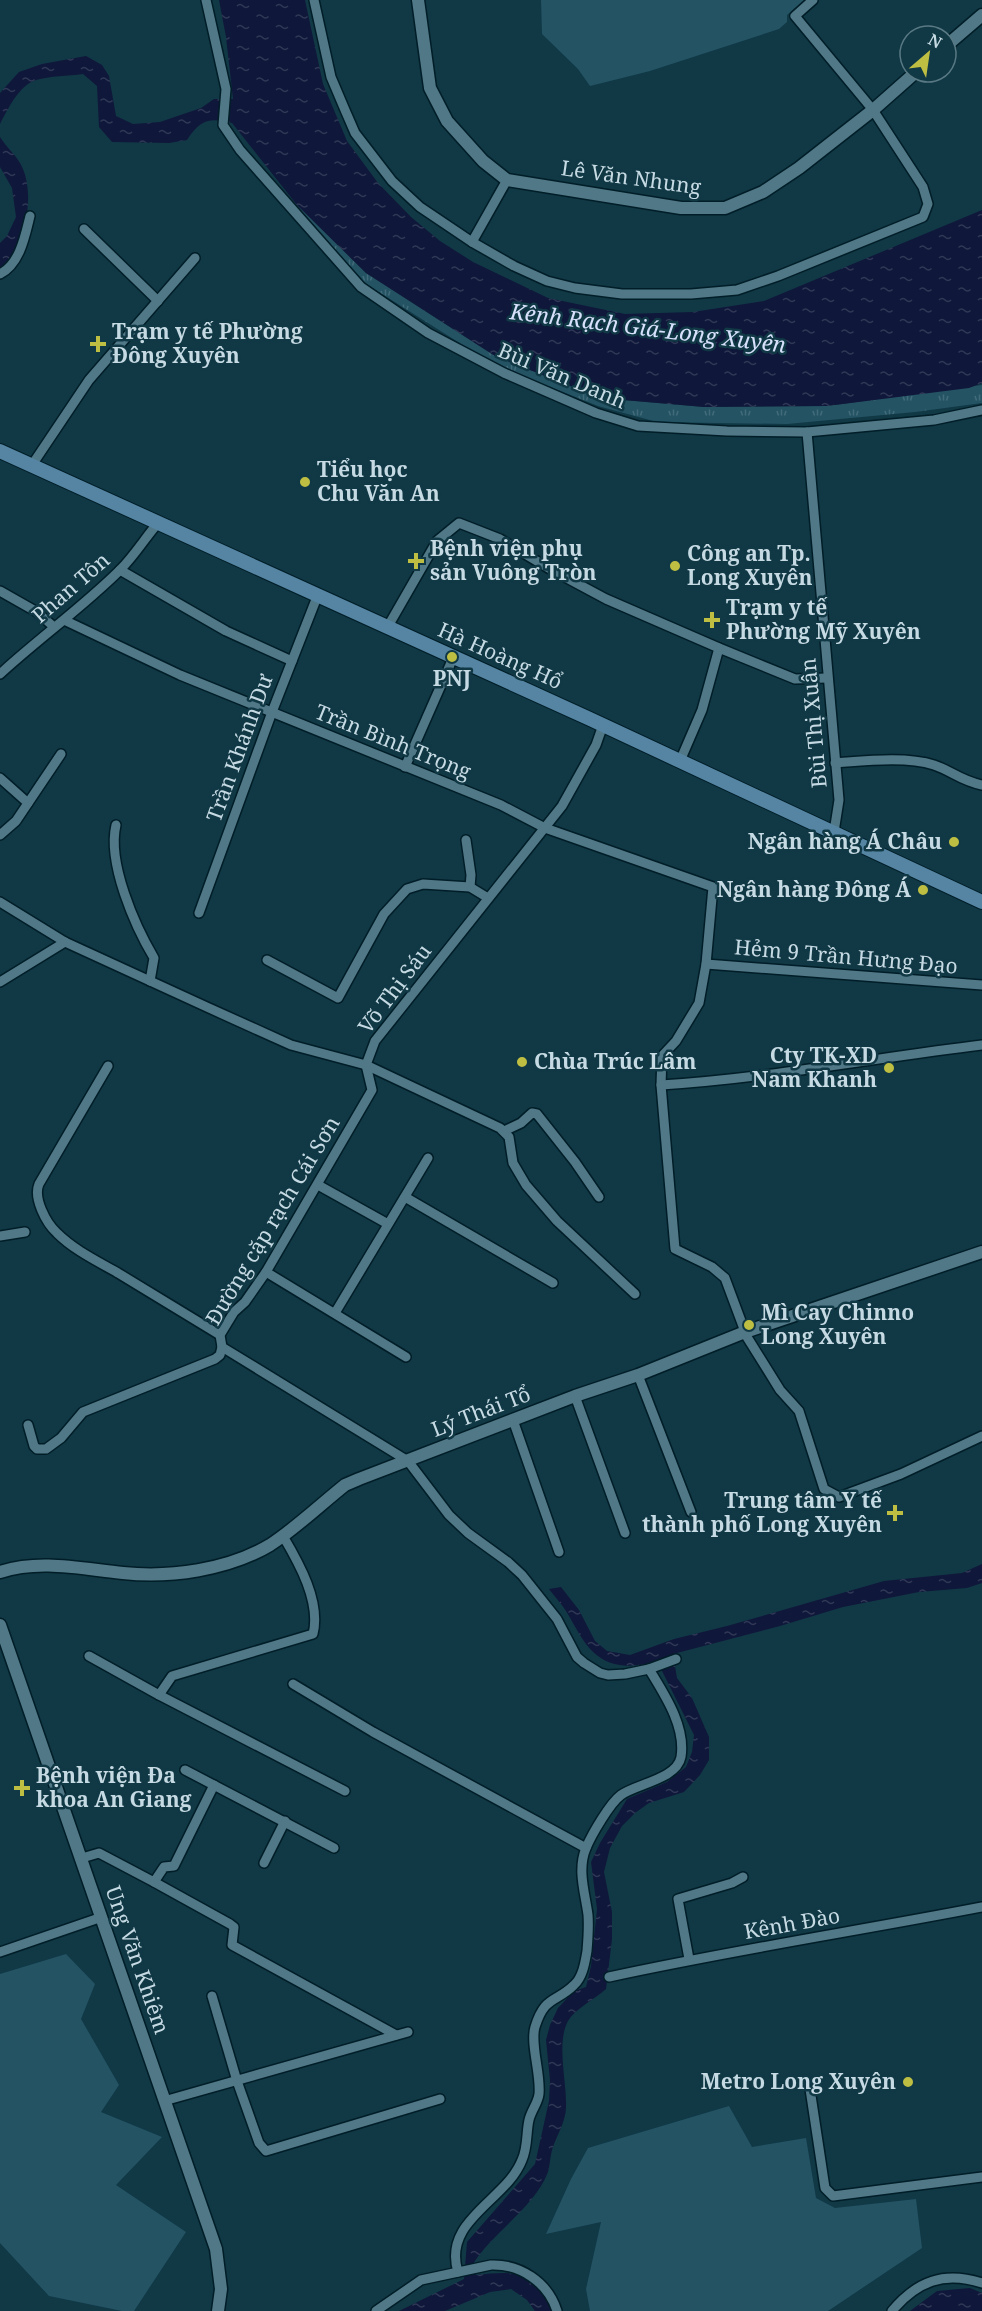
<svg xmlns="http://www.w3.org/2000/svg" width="982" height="2311" viewBox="0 0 982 2311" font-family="'Noto Serif',serif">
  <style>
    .grass { fill: #245364 }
    .park { fill: url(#park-tufts) }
    .water { fill: url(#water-ripples) }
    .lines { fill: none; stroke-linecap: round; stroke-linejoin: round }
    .minor-casing { stroke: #011e28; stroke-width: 12 }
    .tertiary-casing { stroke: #011e28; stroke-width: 15 }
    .secondary-casing { stroke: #011e28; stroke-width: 16 }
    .minor { stroke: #517887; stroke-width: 9 }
    .tertiary { stroke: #517887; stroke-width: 12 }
    .secondary { stroke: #5585a2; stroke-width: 14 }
    .poi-dot { fill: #bebf42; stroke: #103845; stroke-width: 2 }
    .labels { text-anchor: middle; stroke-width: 5; stroke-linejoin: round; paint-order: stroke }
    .street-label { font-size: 21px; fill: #c6dae3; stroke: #103845 }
    .poi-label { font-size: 21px; font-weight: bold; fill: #c6dae3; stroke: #103845; text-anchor: start }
    .water-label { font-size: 22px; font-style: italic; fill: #d8e1fc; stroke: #103845 }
  </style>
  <defs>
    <pattern id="park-tufts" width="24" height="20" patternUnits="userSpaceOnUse" patternTransform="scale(1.5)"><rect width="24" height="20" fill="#245364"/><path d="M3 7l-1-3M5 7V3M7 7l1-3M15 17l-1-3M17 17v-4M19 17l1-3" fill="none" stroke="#426b7a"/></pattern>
    <pattern id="water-ripples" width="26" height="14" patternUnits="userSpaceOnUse" patternTransform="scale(1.5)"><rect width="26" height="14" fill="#0f173a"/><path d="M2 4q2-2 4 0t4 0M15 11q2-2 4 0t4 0" fill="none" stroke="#303856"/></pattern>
  </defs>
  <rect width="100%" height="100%" fill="#103845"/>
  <g class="grass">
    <polygon points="541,0 804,0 787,15 787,22 779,29 650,71 590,86 578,69 542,34"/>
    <polygon points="66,1954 95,1984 81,2019 119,2085 101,2112 162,2137 116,2185 186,2232 134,2311 122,2311 49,2296 0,2243 0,1974"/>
    <polygon points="729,2106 752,2147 806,2138 816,2198 835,2208 916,2199 922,2248 828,2311 590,2311 586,2289 601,2222 546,2234 571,2179 588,2148"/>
  </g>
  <polygon class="park" points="297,205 366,273 495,356 600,398 704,407 827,406 982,385 982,403 915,412 787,424 657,422 598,406 493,364 363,282"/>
  <g class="water">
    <path d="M219,0H305L323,84L347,141L378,183L411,217L440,241L473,262L548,298L625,314L693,312L764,301L982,210V383L969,388L827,406L704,407L600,398L495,356L366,273L297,205L232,123C209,117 200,120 187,140L169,143L112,142L99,127L97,86L83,74C68,76 50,76 36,80C19,85 8,109 0,124V93L19,72L42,64L86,56L102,65L109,76L116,116L133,124L160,122L201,108L214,99H233L226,37Z"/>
    <path d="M0,137C6,147 15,154 20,163C37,192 26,248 0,268V243L7,236L16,217L12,188L0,167Z"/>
    <path d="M982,1564V1583L967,1588L919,1592L843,1607L780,1626L673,1654L677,1678L692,1698L709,1737V1760L700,1775L684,1792L649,1803L635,1813L622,1826L610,1848L604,1872L612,1912V1939L606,1989C595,1999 575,2009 568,2021C556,2043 567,2082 566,2107C566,2122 556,2136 552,2150C550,2157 550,2165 548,2172C535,2207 492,2233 473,2264L476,2275C520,2270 531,2272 554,2311H535L527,2300L511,2289L490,2292L445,2311H399L464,2279L467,2242L535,2164L549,2101L550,2080L546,2040L550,2025L558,2008L574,1991L586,1987L591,1966L597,1909L591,1862L600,1843L627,1799L667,1782L686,1767L692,1752L694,1735L658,1663C646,1664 632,1667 620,1665C590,1661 580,1634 566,1611C561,1603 554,1596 549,1589L561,1587L579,1610L595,1641L607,1651L630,1655L674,1639L727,1626L884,1581L962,1573Z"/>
    <polygon points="970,2288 982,2293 982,2311 910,2311 937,2291"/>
  </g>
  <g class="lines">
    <defs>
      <g id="minor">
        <polyline points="206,0 226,89 223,125 240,150 361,287 428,333 504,373 596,413 638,426 727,431 807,432 934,420 982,410"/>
        <polyline points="314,0 331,77 345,110 355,133 392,181 420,207 472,242 514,266 547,281 575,288 622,294 691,294 737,290 778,276 923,217 928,204 923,187 873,110 795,16 813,0"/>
        <polyline points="84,229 158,301"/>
        <polyline points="472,242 507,180"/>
        <path d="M0,274C20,264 25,236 30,216"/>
        <polyline points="807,432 839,800 834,832"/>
        <polyline points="32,465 89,380 195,258"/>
        <polyline points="120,570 226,631 292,661"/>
        <polyline points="0,591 37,612 54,627"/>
        <polyline points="64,620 180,675 501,805 545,828 713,887 706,964 699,1003 676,1041 662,1056 661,1085 675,1249 712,1267 725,1278 747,1337 780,1390 799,1411 824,1489 839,1497 901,1474 982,1436"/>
        <polyline points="387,628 437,541 459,523 500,539 550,569 606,599 719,648 795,679 827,678"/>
        <path d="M0,674C39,638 83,607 120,570C135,555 145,538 158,523"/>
        <polyline points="680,761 702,710 719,648"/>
        <path d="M835,763C864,761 906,756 934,765C952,771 961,781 982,785"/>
        <polyline points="405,767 453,658"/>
        <polyline points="0,778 28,803"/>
        <path d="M116,825C107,863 135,926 154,958L150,981"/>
        <polyline points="0,835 16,821 61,754"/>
        <polyline points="466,840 471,875 470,887"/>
        <polyline points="0,902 65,942 209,1008 291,1045 366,1065 500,1128 509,1137 513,1163 526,1185 557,1221 635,1294"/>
        <polyline points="199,913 272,712 317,597"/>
        <polyline points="267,960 338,998 384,914 407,889 423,884 470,887 488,898"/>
        <polyline points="706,964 982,985"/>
        <polyline points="0,982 65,942"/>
        <polyline points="366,1065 372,1090 266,1272 245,1302 234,1312 220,1335 222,1347 408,1461 449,1515 468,1533 508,1562 522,1575 557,1619 577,1657 584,1663 600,1673 608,1675 625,1674 649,1669"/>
        <polyline points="366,1065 375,1041 562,806 596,745 603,725"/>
        <path d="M108,1066L39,1184C33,1198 46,1223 57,1233C74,1250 97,1261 118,1273C152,1294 186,1314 220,1335"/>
        <path d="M661,1085C769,1078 875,1058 982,1045"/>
        <polyline points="504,1131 521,1123 532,1113 537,1114 575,1162 599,1197"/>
        <polyline points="318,1185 388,1224"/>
        <polyline points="405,1197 553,1283"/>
        <polyline points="0,1236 25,1232"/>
        <polyline points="266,1272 406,1357"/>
        <polyline points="335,1313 428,1158"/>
        <polyline points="638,1375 691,1512"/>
        <polyline points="575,1396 625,1533"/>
        <polyline points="513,1420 559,1552"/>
        <polyline points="28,1425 34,1446 37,1449 46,1449 61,1438 83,1412 215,1359 220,1355 222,1347"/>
        <polyline points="89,1656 159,1695 345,1791"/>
        <polyline points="293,1684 373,1732 586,1848"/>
        <path d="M159,1695L172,1676L313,1634C321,1602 299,1563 283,1536"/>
        <polyline points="185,1770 334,1848"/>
        <polyline points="82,1858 99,1853 154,1882 164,1867 174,1866 214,1785"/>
        <polyline points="264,1863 285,1821"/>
        <polyline points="154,1882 230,1924 234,1927 232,1945 396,2035"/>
        <polyline points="0,1952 102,1917"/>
        <polyline points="689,1959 678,1899 732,1883 743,1877"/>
        <path d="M609,1977C733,1950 858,1931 982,1907"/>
        <polyline points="212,1996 237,2081 259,2143 266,2151 440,2099"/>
        <polyline points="810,2089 825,2188 833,2196 982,2177"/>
        <polyline points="164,2101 408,2032"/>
        <path d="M458,2272C442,2220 506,2201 522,2160C528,2147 526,2133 529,2120C531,2111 538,2103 539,2094C541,2074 530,2044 535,2027C545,1995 556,2003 574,1985C583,1977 585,1962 587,1951C588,1939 589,1927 588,1915C585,1892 577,1870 586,1848C592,1834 610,1803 621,1795C636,1784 677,1779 681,1757C686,1726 664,1694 649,1669L676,1659"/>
        <path d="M376,2311L421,2280L491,2265C520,2264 548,2282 557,2311"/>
        <path d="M892,2311C917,2281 944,2271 982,2283"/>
      </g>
      <g id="tertiary">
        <polyline points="418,0 430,88 447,121 483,161 507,180 681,208 725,208 763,192 799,168 873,110 916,72"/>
        <polyline points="946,46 982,15"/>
        <path d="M0,1572C40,1559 82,1569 123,1573C170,1578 228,1570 270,1545C296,1528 320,1505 345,1485L359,1479L575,1396L638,1375L745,1332L982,1252"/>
        <polyline points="0,1625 216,2249 221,2289 218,2311"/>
      </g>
      <polyline id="secondary" points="0,451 590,719 982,902"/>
    </defs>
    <use href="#minor" class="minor-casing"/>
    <use href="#tertiary" class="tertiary-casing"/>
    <use href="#secondary" class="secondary-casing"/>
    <use href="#minor" class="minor"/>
    <use href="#tertiary" class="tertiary"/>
    <use href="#secondary" class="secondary"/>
  </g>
  <g class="poi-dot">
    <path d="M95 335h6v6h6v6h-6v6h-6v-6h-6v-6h6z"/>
    <circle cx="305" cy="482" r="6"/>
    <path d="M413 552h6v6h6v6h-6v6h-6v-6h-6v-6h6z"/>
    <circle cx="675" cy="566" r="6"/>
    <path d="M709 611h6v6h6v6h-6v6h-6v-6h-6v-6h6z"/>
    <circle cx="452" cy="657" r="6"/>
    <circle cx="954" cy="842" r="6"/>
    <circle cx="923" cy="890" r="6"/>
    <circle cx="522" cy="1062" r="6"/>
    <circle cx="889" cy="1068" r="6"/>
    <circle cx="749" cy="1325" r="6"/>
    <path d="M892 1504h6v6h6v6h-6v6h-6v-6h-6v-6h6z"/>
    <path d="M19 1779h6v6h6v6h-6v6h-6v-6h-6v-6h6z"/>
    <circle cx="908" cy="2082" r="6"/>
  </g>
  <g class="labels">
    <g class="street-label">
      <text transform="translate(631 178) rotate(8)" y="7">Lê Văn Nhung</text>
      <text transform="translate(562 376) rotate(23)" y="7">Bùi Văn Danh</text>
      <text transform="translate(71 588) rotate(-41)" y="7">Phan Tôn</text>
      <text transform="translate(500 656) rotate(24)" y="7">Hà Hoàng Hổ</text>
      <text transform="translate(814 723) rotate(-95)" y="7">Bùi Thị Xuân</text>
      <text transform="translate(393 742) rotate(22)" y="7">Trần Bình Trọng</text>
      <text transform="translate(240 748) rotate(-70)" y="7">Trần Khánh Dư</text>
      <text transform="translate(846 957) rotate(5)" y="7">Hẻm 9 Trần Hưng Đạo</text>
      <text transform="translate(395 989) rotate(-53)" y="7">Võ Thị Sáu</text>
      <text transform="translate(273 1221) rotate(-59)" y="7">Đường cặp rạch Cái Sơn</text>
      <text transform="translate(481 1412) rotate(-21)" y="7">Lý Thái Tổ</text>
      <text transform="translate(792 1924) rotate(-10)" y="7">Kênh Đào</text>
      <text transform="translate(137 1960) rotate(71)" y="7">Ung Văn Khiêm</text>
    </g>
    <g class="poi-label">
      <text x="112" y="339">Trạm y tế Phường<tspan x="112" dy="24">Đông Xuyên</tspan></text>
      <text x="317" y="477">Tiểu học<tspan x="317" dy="24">Chu Văn An</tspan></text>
      <text x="430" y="556">Bệnh viện phụ<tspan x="430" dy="24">sản Vuông Tròn</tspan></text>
      <text x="687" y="561">Công an Tp.<tspan x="687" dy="24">Long Xuyên</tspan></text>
      <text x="726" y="615">Trạm y tế<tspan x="726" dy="24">Phường Mỹ Xuyên</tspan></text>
      <text x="452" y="686" text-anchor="middle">PNJ</text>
      <text x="942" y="849" text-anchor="end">Ngân hàng Á Châu</text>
      <text x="911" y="897" text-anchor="end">Ngân hàng Đông Á</text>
      <text x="877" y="1063" text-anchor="end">Cty TK-XD<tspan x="877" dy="24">Nam Khanh</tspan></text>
      <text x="534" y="1069">Chùa Trúc Lâm</text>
      <text x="761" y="1320">Mì Cay Chinno<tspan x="761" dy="24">Long Xuyên</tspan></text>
      <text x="882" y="1508" text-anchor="end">Trung tâm Y tế<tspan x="882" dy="24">thành phố Long Xuyên</tspan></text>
      <text x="36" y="1783">Bệnh viện Đa<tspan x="36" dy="24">khoa An Giang</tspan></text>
      <text x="896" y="2089" text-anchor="end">Metro Long Xuyên</text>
    </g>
    <g class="water-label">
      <text transform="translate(648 328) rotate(7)" y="8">Kênh Rạch Giá-Long Xuyên</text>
    </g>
  </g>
  <g transform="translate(928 54) rotate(29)"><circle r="28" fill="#103845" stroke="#597984" stroke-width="1.5"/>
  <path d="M0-4.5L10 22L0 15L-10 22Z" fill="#bebf42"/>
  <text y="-9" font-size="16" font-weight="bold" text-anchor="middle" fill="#c6dae3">N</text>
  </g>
</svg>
